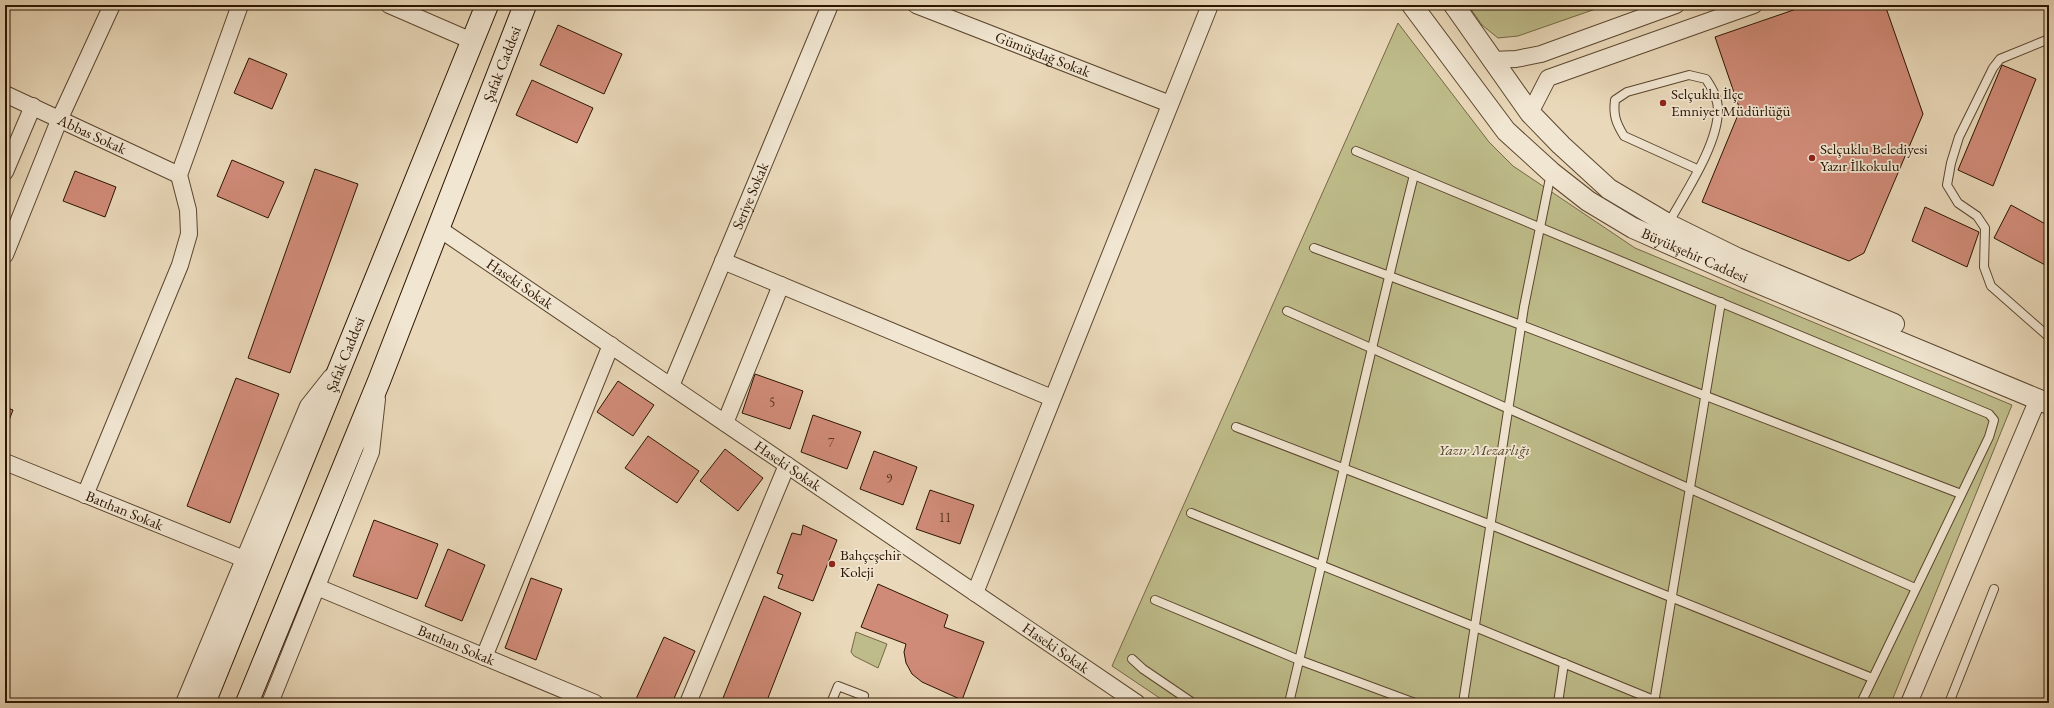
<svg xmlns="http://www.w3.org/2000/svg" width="2054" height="708" viewBox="0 0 2054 708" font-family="'EB Garamond',serif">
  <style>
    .green { fill: #bebc8a; stroke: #756845 }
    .building { fill: #d08b78; stroke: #2c1500 }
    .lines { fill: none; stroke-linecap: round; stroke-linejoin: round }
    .service-casing { stroke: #5b462e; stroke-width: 10 }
    .minor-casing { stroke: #5b462e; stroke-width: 18 }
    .tertiary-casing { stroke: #5b462e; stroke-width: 22 }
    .secondary-casing { stroke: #2c1500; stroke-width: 24 }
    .service { stroke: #f1e6d2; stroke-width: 8 }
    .minor { stroke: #f1e6d2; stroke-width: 16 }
    .tertiary { stroke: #f1e6d2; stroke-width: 20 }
    .secondary { stroke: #f1e6d2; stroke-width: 22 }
    .poi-dot { fill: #8f2418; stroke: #f1e6d2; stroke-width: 1.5 }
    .labels { text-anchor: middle; stroke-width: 3.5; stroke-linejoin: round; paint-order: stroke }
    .number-label { font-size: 13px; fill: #55321e }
    .street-label { font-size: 15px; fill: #2c1500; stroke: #f1e6d2 }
    .poi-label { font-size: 15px; fill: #2c1500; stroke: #f1e6d2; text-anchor: start }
    .park-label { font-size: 15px; font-style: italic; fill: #584729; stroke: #f1e6d2 }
  </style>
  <rect width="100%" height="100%" fill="#e9d8b9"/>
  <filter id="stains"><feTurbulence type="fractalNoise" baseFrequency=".005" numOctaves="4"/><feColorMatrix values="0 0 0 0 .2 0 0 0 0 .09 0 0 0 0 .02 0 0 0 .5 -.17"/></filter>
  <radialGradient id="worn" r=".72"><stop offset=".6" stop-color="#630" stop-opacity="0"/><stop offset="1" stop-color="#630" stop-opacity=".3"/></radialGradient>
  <g class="green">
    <polygon points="1468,5 1607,5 1518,36 1498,38 1482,25"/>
    <polygon points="1398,23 1489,142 1513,166 1635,248 2012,405 1891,703 1167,703 1112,666"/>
    <polygon points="856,632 887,644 878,668 854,656 851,652"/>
  </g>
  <g class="building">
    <polygon points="1808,5 1885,5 1923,114 1864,253 1849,261 1702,202 1740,110 1715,37"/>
    <polygon points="558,25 622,54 604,94 540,65"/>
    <polygon points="249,58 287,74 272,109 234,93"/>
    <polygon points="2002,65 2036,79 1993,186 1958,170"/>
    <polygon points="532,80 593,108 577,143 516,115"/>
    <polygon points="232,160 284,182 268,218 217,196"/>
    <polygon points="315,169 358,184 290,373 248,358"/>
    <polygon points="75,171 116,187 105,217 63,201"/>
    <polygon points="2011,205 2049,226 2049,267 1994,238"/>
    <polygon points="1925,207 1979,232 1967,267 1912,241"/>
    <polygon points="755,374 803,391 790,429 742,413"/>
    <polygon points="236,378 279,394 230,523 187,506"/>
    <polygon points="618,381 654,405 633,436 597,412"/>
    <polygon points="5,407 13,410 6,428 5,428"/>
    <polygon points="813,415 861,432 847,469 801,452"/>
    <polygon points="648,436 699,471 677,503 625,468"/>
    <polygon points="725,449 763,478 738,511 700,481"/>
    <polygon points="874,451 917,467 903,505 860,489"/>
    <polygon points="930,490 974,505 960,544 916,529"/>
    <polygon points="374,520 438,544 417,599 353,576"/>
    <polygon points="803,525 837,540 813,601 778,588 783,575 777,573 792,533 801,535"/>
    <polygon points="448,549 485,565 462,621 425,606"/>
    <polygon points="531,578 562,589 536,660 505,648"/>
    <polygon points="878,584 948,615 944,627 984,642 962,700 922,682 912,674 906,663 904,652 906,644 861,627"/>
    <polygon points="764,596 801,613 766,703 721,703"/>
    <polygon points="664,637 695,651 672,703 646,703 636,699"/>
  </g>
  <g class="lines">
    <defs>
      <g id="service">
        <polyline points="2049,39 2000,59 1993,68 1959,137 1951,163 1947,185 1958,203 1977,216 1985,228 1984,267 1991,286 2049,337"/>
        <polyline points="1356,151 1989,414 1994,420 1989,437 1861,703"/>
        <path d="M1668,224C1685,193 1718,145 1718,110C1718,98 1712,88 1706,79L1689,75L1627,92L1615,100C1613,115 1616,123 1624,136L1697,169"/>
        <polyline points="1314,248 1521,325 1961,494"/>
        <polyline points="1287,311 1915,588"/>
        <polyline points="1236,427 1491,525 1872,678"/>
        <polyline points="1191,513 1475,627 1661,703"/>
        <polyline points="1155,600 1299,660 1415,703"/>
        <polyline points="1132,659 1143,669 1193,703"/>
        <polyline points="831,703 838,686 864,696 862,703"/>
        <path d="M1289,703C1331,527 1370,350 1414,175"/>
        <polyline points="1463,703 1524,307 1551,173"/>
        <polyline points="1558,703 1564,663"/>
        <polyline points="1654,703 1721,302"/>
        <polyline points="1949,703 1994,589"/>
      </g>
      <g id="minor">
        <polyline points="389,5 472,41"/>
        <path id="s1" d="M916,5L1170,104"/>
        <polyline points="1492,60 1516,59 1541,54 1676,5"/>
        <path id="s2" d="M5,94L179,175"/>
        <polyline points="1530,113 1548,78 1754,5"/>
        <polyline points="5,172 33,106"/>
        <path id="s3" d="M438,228L1137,703"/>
        <polyline points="5,255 60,118 112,5"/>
        <polyline points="723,261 1052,398"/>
        <path id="s4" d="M671,386L830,5"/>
        <polyline points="725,423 781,285"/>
        <path id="s5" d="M5,462L244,559"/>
        <polyline points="85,495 180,265 189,234 188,210 179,175 240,5"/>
        <path id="s6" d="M317,587L595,703"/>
        <polyline points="975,593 1210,5"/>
        <polyline points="484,657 611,345"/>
        <polyline points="184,703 308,406 331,377"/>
        <polyline points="270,703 371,452 377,399"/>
        <polyline points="688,703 787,465"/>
        <polyline points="1909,703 2038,399"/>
      </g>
      <g id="tertiary">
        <path id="s7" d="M1412,5L1506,131L1551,172L1588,201L1633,228L1746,278L2049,404"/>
        <polyline points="1454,5 1530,113 1561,145 1609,189 1668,224 1737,258 1894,324"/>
      </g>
      <g id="secondary">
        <path id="s8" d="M204,703L487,5"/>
        <path id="s9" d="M247,703L379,381L525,5"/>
      </g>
    </defs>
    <use href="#service" class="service-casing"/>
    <use href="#minor" class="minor-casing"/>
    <use href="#tertiary" class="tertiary-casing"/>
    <use href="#secondary" class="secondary-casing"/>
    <use href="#service" class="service"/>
    <use href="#minor" class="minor"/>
    <use href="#tertiary" class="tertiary"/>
    <use href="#secondary" class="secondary"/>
  </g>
  <g class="poi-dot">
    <circle cx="1663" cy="103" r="4"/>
    <circle cx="1812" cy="158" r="4"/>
    <circle cx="832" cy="564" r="4"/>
  </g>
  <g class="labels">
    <g class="number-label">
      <text x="772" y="407">5</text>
      <text x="831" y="447">7</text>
      <text x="889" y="483">9</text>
      <text x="945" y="522">11</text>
    </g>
    <g class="street-label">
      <text dy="5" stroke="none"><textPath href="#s1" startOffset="136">Gümüşdağ Sokak</textPath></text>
      <text dy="5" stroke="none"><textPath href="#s9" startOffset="688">Şafak Caddesi</textPath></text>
      <text dy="5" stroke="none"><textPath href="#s2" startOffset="96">Abbas Sokak</textPath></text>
      <text dy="5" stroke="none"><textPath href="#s4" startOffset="206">Seriye Sokak</textPath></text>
      <text dy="5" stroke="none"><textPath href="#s7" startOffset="385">Büyükşehir Caddesi</textPath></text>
      <text dy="5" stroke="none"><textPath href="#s3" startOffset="99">Haseki Sokak</textPath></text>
      <text dy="5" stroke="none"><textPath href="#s8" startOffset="376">Şafak Caddesi</textPath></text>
      <text dy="5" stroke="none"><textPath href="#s3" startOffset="423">Haseki Sokak</textPath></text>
      <text dy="5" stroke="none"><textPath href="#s5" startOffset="129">Batıhan Sokak</textPath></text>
      <text dy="5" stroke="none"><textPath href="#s6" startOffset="151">Batıhan Sokak</textPath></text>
      <text dy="5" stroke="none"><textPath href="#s3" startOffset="747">Haseki Sokak</textPath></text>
    </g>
    <g class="poi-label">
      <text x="1671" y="99">Selçuklu İlçe<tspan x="1671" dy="17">Emniyet Müdürlüğü</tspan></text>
      <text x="1820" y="154">Selçuklu Belediyesi<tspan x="1820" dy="17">Yazır İlkokulu</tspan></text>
      <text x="840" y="560">Bahçeşehir<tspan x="840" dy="17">Koleji</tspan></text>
    </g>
    <g class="park-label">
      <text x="1484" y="455">Yazır Mezarlığı</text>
    </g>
  </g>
  <rect width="2054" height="708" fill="none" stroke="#e9d8b9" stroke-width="20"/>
  <rect x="6" y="6" width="2042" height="696" fill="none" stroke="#2c1500" stroke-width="2"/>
  <rect x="10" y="10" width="2034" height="688" fill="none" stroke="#2c1500"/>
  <rect width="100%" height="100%" filter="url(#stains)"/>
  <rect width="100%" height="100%" fill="url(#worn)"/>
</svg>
